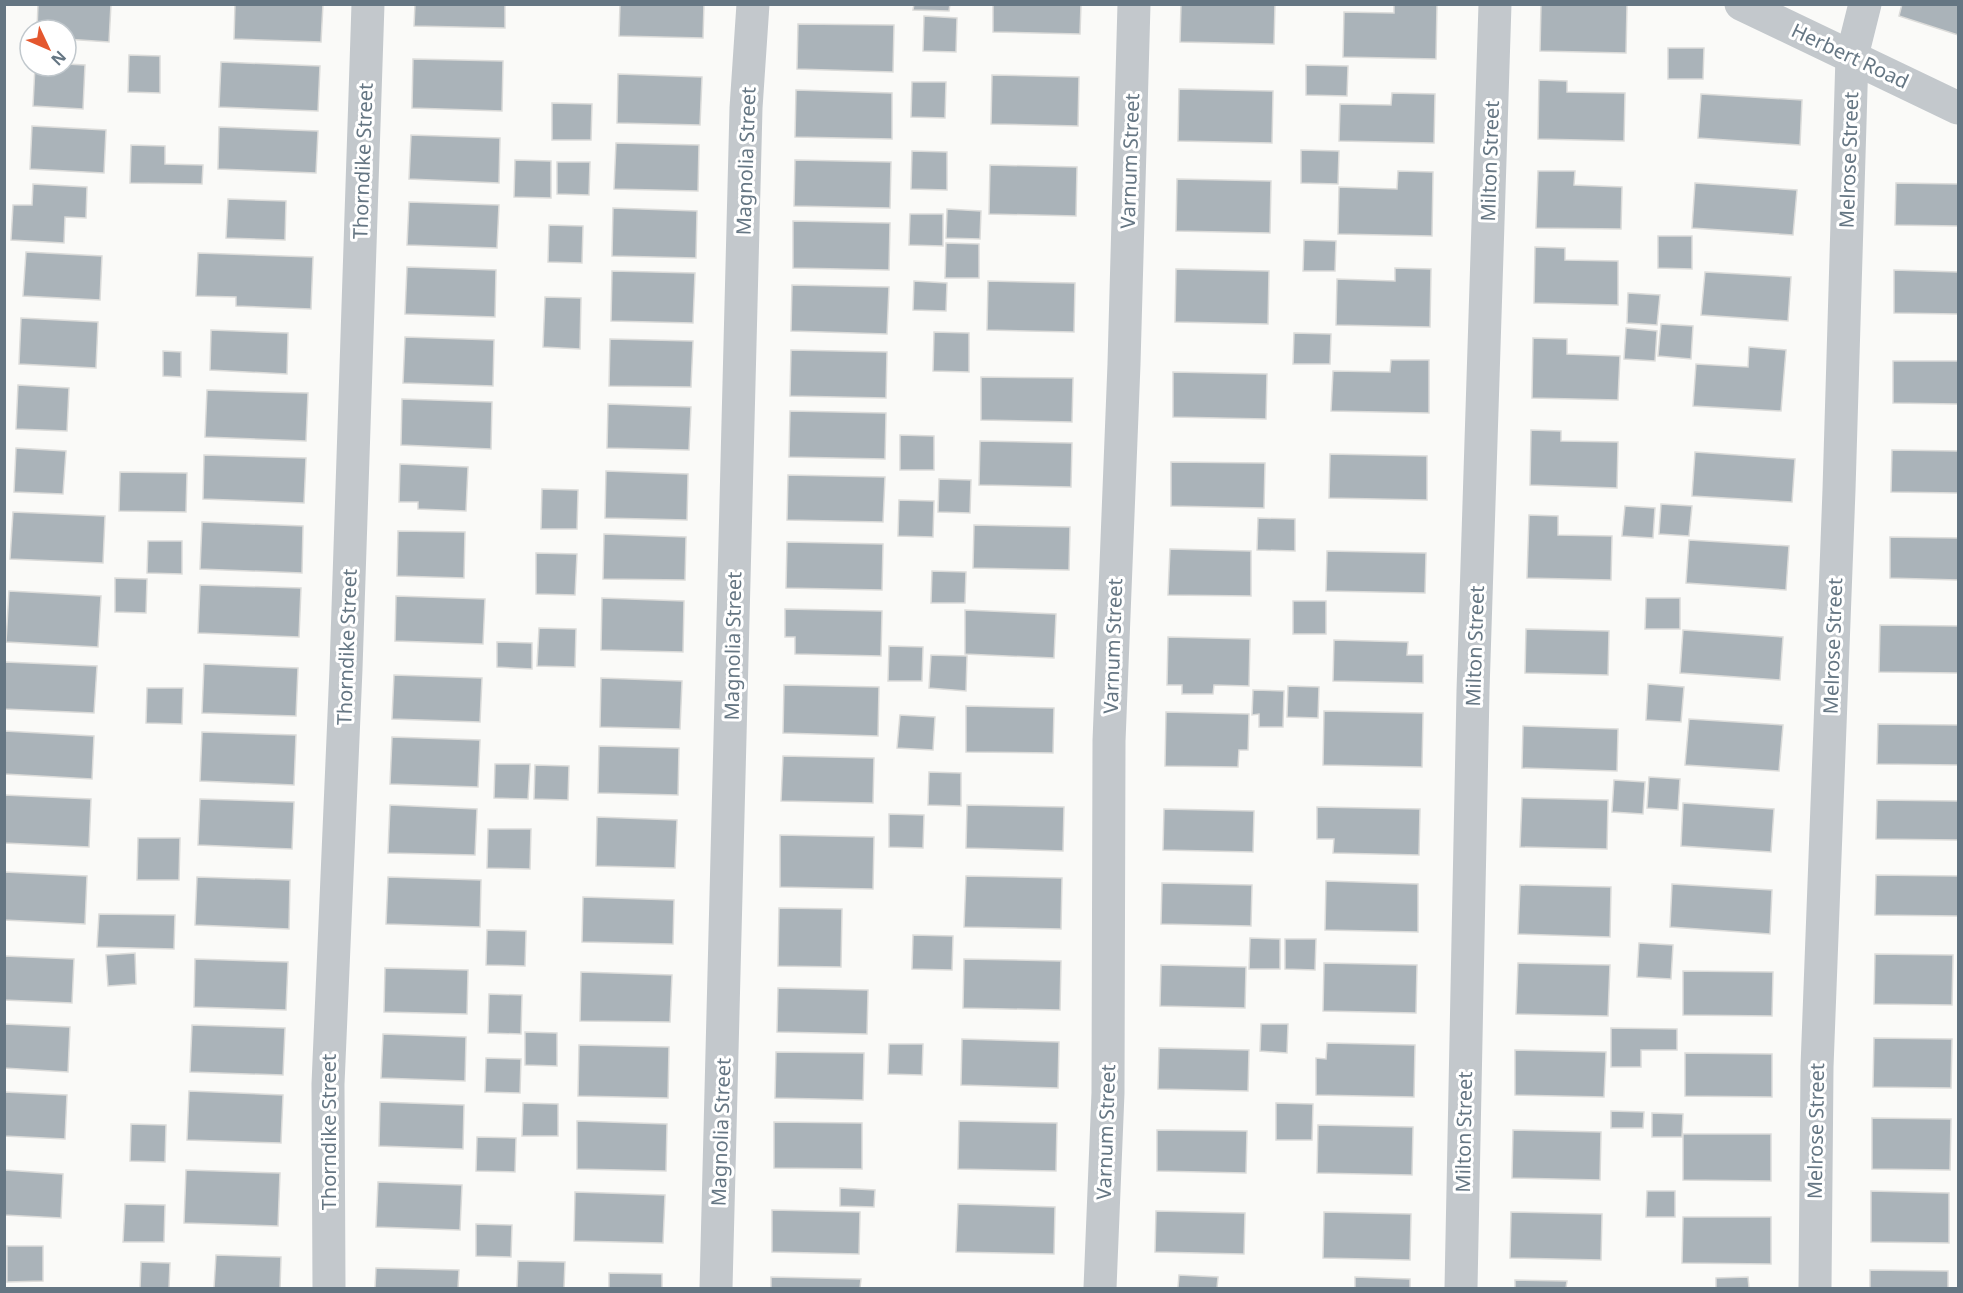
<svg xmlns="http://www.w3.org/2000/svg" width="1963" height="1293" viewBox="0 0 1963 1293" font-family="'Noto Sans',sans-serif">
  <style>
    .building { fill: #aab3b9; stroke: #dcdcda; stroke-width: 1.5 }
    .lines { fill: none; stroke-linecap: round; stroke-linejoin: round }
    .minor { stroke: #c3c8cc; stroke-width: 33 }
    .labels { text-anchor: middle; stroke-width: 6; stroke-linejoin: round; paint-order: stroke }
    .street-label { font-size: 20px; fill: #657683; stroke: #fff }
  </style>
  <rect width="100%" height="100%" fill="#fafaf8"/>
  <g class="building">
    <polygon points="38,4 111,4 109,42 66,39 66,30 37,30"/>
    <polygon points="235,4 323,4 321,42 234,39"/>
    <polygon points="415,4 505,4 505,28 414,26"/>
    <polygon points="620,4 704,4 703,38 619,36"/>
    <polygon points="914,4 950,4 949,11 913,10"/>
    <polygon points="993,4 1081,4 1080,34 993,32"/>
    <polygon points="1181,4 1275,4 1274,44 1180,42"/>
    <polygon points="1394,4 1437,4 1436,59 1343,57 1344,12 1394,13"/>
    <polygon points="1541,4 1627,5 1626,53 1540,51"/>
    <polygon points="1902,4 1958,4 1958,35 1899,16"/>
    <polygon points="924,16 957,18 956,52 923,51"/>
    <polygon points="798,24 894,25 893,72 797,69"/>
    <polygon points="1668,48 1704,48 1703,79 1668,79"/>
    <polygon points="129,55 160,56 160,93 128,92"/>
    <polygon points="413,59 503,61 502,111 412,108"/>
    <polygon points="221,62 320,66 318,111 219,107"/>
    <polygon points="66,64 85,65 83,109 33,106 35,66 66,66"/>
    <polygon points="1306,65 1348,66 1347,96 1306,95"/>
    <polygon points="618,74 702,77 700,125 617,123"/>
    <polygon points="992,75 1079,77 1078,126 991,124"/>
    <polygon points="1539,80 1567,81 1567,92 1625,93 1624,141 1538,139"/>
    <polygon points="912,82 946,82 945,118 911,117"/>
    <polygon points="1179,89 1273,91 1272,143 1178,141"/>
    <polygon points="796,90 892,93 892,139 795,137"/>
    <polygon points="1392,93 1435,94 1434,143 1339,141 1340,104 1391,105"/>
    <polygon points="1701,94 1802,100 1800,145 1698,138"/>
    <polygon points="552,103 592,104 591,140 552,140"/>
    <polygon points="32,126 106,130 104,173 30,169"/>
    <polygon points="219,127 318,131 316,173 218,169"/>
    <polygon points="411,135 500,138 499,183 409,179"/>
    <polygon points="616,143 699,145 698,191 614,189"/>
    <polygon points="131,145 165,146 165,164 203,165 202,184 130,183"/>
    <polygon points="1301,150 1339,151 1338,184 1301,183"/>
    <polygon points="912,151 947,152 947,190 911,189"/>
    <polygon points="515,160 551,161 551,198 514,197"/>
    <polygon points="795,160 891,162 890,208 794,206"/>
    <polygon points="557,162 590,162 589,195 557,194"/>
    <polygon points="990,165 1077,167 1076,216 989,214"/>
    <polygon points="1398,171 1433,172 1432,236 1338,234 1339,187 1397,189"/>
    <polygon points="1538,171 1575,171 1574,185 1622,187 1621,229 1536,228"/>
    <polygon points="1177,179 1271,181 1270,233 1176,231"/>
    <polygon points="1695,183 1797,190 1793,235 1692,228"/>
    <polygon points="1896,183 1958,184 1958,226 1895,225"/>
    <polygon points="33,184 87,187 86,218 65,217 64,243 11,240 13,205 32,205"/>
    <polygon points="228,199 286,201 285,240 226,238"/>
    <polygon points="409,202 499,205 497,248 407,245"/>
    <polygon points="613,208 697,211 696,258 612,256"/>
    <polygon points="947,209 981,211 980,239 946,238"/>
    <polygon points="910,214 943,214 943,246 909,245"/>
    <polygon points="793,221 890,223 889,270 793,268"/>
    <polygon points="549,225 583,226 582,263 548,262"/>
    <polygon points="1658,236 1692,236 1692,269 1658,268"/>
    <polygon points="1304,240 1336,241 1335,271 1303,271"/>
    <polygon points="946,243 979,244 979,278 945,278"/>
    <polygon points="1535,247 1565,248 1565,260 1618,261 1618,305 1534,303"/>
    <polygon points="26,252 102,256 100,300 23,296"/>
    <polygon points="198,253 313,257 311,309 236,306 236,297 196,296"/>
    <polygon points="407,267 496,270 495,317 405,314"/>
    <polygon points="1395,268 1431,269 1430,327 1336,325 1337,279 1395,281"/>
    <polygon points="1176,269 1269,271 1268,324 1175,322"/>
    <polygon points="1894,270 1958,272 1958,314 1894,313"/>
    <polygon points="612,271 695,273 693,323 611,321"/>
    <polygon points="1705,272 1791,277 1788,321 1701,315"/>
    <polygon points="914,281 947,283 946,311 913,310"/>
    <polygon points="988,281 1075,283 1074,332 987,330"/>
    <polygon points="792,285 889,287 887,334 791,331"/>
    <polygon points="1628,293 1660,295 1657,325 1627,323"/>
    <polygon points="545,297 581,298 580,349 543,347"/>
    <polygon points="21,318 98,322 96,368 19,364"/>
    <polygon points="1661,324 1693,326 1691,359 1658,356"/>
    <polygon points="1626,328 1657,331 1655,361 1624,359"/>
    <polygon points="211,330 288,333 287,374 210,370"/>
    <polygon points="934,332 969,333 969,372 933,371"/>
    <polygon points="1294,333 1331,334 1330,364 1293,364"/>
    <polygon points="405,337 494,340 493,386 403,383"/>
    <polygon points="1533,338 1567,339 1567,354 1620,356 1618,400 1532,398"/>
    <polygon points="610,339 693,341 691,387 609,386"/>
    <polygon points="1749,347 1786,350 1781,411 1693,406 1696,364 1748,367"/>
    <polygon points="791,350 887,352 886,398 790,396"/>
    <polygon points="163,351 181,352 181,377 163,376"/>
    <polygon points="1391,360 1429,360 1429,413 1331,411 1333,371 1390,372"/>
    <polygon points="1893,361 1958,361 1958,404 1893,403"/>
    <polygon points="1173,372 1267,374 1266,419 1173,417"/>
    <polygon points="981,377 1073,378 1072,422 981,420"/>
    <polygon points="18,385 69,388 67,431 16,429"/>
    <polygon points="207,390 308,393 306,441 205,437"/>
    <polygon points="402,399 492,402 491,449 401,445"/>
    <polygon points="608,404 691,407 689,450 607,448"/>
    <polygon points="790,411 886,413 885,459 789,457"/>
    <polygon points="1531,430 1561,431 1561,441 1618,442 1617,488 1530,485"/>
    <polygon points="900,435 934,436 934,470 900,470"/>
    <polygon points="980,441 1072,443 1071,487 979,485"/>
    <polygon points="16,448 66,451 63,494 14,492"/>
    <polygon points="1892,450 1958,451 1958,493 1891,492"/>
    <polygon points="1695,452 1795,459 1792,502 1692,496"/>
    <polygon points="1330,454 1427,456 1427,500 1329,498"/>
    <polygon points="204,455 306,458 304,503 203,499"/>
    <polygon points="1171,462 1265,463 1264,508 1171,506"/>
    <polygon points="400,464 468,467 466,511 418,509 418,502 399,502"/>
    <polygon points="606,471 688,474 687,520 605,518"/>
    <polygon points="120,472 187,473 186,512 119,511"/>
    <polygon points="788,475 885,477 883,522 787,520"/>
    <polygon points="939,479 971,480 970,513 938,512"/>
    <polygon points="542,489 578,490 577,529 541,529"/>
    <polygon points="899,500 934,501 933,537 898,536"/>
    <polygon points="1661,504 1692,506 1689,536 1659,534"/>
    <polygon points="1625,506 1655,508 1653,538 1622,536"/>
    <polygon points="13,512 105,516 103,563 10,559"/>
    <polygon points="1529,515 1558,516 1558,535 1612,536 1611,580 1527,578"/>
    <polygon points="1258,518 1295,519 1295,551 1257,550"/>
    <polygon points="202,522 303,526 302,573 200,569"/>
    <polygon points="974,525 1070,527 1069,570 973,568"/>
    <polygon points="398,531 465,532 464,578 397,576"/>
    <polygon points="604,534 686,537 685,580 603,579"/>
    <polygon points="1890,537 1958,538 1958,580 1890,578"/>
    <polygon points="1689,540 1789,546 1786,590 1686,583"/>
    <polygon points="148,541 182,541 182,574 147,573"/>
    <polygon points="787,542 883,544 882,590 786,588"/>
    <polygon points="1170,549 1251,551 1251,596 1168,595"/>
    <polygon points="1327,551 1426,553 1425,593 1326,591"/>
    <polygon points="536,553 577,554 575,595 536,594"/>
    <polygon points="932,571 966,572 965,603 931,603"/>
    <polygon points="115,578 147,579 146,613 115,612"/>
    <polygon points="200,585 301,588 299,637 198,633"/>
    <polygon points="9,591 101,596 98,647 6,642"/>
    <polygon points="396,596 485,599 483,644 395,641"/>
    <polygon points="602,598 684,601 683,652 601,650"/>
    <polygon points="1646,598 1680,598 1680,629 1645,629"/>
    <rect x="1293" y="601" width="33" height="33"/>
    <polygon points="785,609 882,611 881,656 795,654 795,637 785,637"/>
    <polygon points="965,610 1056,614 1054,658 965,654"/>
    <polygon points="1880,625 1958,626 1958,673 1879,672"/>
    <polygon points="539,628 576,629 575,667 537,666"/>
    <polygon points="1526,629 1609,631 1608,675 1525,673"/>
    <polygon points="1683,630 1783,637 1780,680 1680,673"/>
    <polygon points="1168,637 1250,639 1249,686 1214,685 1213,694 1182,694 1182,685 1167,685"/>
    <polygon points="1334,640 1408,642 1407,655 1423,655 1423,683 1333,681"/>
    <polygon points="497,642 532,643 532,669 497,667"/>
    <polygon points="889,646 923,647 922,681 888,681"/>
    <polygon points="931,655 967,656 966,691 929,688"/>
    <polygon points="5,662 97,666 94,713 4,709"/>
    <polygon points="204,664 298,668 296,716 202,713"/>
    <polygon points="394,675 482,678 480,722 392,719"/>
    <polygon points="601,678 682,681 680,729 600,727"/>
    <polygon points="1648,684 1684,687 1681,722 1646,720"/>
    <polygon points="784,685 879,687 878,736 783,733"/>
    <polygon points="1288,686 1319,687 1318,718 1287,717"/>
    <polygon points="147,688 183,688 182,724 146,723"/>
    <polygon points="1253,690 1284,691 1283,727 1259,727 1259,714 1252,715"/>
    <polygon points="966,706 1054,708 1053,753 966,752"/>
    <polygon points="1324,711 1423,713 1422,767 1323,765"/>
    <polygon points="1166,712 1249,714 1248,750 1239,750 1238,767 1165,766"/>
    <polygon points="900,715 935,717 933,750 897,748"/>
    <polygon points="1689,719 1783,725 1779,771 1685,765"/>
    <polygon points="1878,724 1958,725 1958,765 1877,764"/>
    <polygon points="1523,726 1618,729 1617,771 1522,768"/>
    <polygon points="4,731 94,736 92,779 4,774"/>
    <polygon points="202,732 296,735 294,785 200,781"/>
    <polygon points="392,737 480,740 478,787 390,784"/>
    <polygon points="599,746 679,748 678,795 598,793"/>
    <polygon points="783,756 874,758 873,803 781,801"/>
    <polygon points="495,764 530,764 528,799 494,798"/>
    <polygon points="535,765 569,766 568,800 534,799"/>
    <polygon points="929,772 961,773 961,806 928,805"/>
    <polygon points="1649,777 1680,779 1678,810 1647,808"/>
    <polygon points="1614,780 1645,782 1643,814 1612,812"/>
    <polygon points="4,795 91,799 89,847 4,843"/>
    <polygon points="1522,798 1608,800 1607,849 1520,847"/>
    <polygon points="200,799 294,802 292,849 198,845"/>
    <polygon points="1877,800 1958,801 1958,840 1876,839"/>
    <polygon points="1683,803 1774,809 1771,852 1681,846"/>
    <polygon points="390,805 477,809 475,855 388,853"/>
    <polygon points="967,805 1064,807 1063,851 966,848"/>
    <polygon points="1317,807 1420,809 1419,855 1333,853 1334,839 1317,839"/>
    <polygon points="1164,809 1254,811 1253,852 1163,850"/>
    <polygon points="889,814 924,815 923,848 889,847"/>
    <polygon points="597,817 677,820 675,868 596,866"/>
    <polygon points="488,829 531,829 530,869 487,868"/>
    <polygon points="780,835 874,837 873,889 780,887"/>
    <polygon points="138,838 180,838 179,880 137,880"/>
    <polygon points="4,872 87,876 85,924 4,920"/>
    <polygon points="1876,875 1958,876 1958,916 1875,915"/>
    <polygon points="966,876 1062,878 1061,929 964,927"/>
    <polygon points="197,877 290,880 289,929 195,925"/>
    <polygon points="388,877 481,880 480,927 386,924"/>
    <polygon points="1326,881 1418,884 1418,932 1325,930"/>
    <polygon points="1162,883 1252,885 1251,926 1161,924"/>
    <polygon points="1672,884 1772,890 1770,934 1670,927"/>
    <polygon points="1520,885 1611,887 1610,937 1518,934"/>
    <polygon points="583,897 674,900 673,944 582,942"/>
    <polygon points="779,908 842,909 841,967 778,966"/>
    <polygon points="99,914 175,915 174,949 97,947"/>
    <polygon points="487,930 526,931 525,966 486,965"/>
    <polygon points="913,935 953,936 952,970 912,969"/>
    <polygon points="1250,938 1280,939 1280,969 1249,969"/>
    <polygon points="1285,939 1316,939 1315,970 1285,969"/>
    <polygon points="1639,943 1673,945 1671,979 1637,977"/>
    <polygon points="135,953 136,984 108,986 106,955"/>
    <polygon points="1875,954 1953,955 1952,1005 1874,1004"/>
    <polygon points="4,956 74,959 72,1003 4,1000"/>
    <polygon points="195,959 288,962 286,1010 194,1007"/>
    <polygon points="964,959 1061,961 1060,1010 963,1008"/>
    <polygon points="1324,963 1417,965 1416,1013 1323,1011"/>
    <polygon points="1518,963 1610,965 1608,1016 1516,1014"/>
    <polygon points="1161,965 1246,967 1245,1008 1160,1006"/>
    <polygon points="385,968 468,970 467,1014 384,1012"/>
    <polygon points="1683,971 1773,972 1772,1016 1683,1015"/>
    <polygon points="581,972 672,975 670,1022 580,1021"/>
    <polygon points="778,988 868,990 867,1034 777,1032"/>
    <polygon points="489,994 522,995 521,1034 488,1033"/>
    <polygon points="4,1024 70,1027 68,1072 4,1068"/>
    <polygon points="1261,1024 1288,1024 1287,1053 1260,1051"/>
    <polygon points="192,1025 285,1028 283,1075 190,1072"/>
    <polygon points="1611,1028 1677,1029 1677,1050 1641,1050 1641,1067 1611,1067"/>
    <polygon points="525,1032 557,1033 557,1066 525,1065"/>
    <polygon points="383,1034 466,1037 465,1081 381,1078"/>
    <polygon points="1874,1038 1952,1039 1951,1088 1873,1087"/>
    <polygon points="962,1039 1059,1042 1058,1088 961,1085"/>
    <polygon points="1327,1043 1415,1045 1414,1097 1316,1095 1316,1058 1326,1059"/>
    <polygon points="889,1044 923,1044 922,1075 888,1074"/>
    <polygon points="579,1045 669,1047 668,1098 578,1096"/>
    <polygon points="1159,1048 1249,1050 1248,1091 1158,1089"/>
    <polygon points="1515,1050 1606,1052 1604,1097 1515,1095"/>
    <polygon points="776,1052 864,1053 863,1100 775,1098"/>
    <polygon points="1685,1053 1772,1054 1772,1097 1685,1096"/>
    <polygon points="486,1058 521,1059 520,1093 485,1092"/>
    <polygon points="189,1091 283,1095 281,1143 187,1140"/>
    <polygon points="4,1092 67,1095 65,1139 4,1136"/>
    <polygon points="380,1102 464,1105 463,1149 379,1146"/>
    <polygon points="523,1103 558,1104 558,1136 522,1136"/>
    <polygon points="1276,1103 1313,1104 1312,1140 1276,1140"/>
    <polygon points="1611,1111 1644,1112 1643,1128 1611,1128"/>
    <polygon points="1652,1113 1683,1114 1682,1137 1652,1137"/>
    <polygon points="1872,1118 1951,1119 1950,1170 1872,1169"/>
    <polygon points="577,1121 667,1124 666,1171 577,1169"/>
    <polygon points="959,1121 1057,1123 1056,1171 958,1169"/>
    <polygon points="774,1122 862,1123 862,1169 774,1168"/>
    <polygon points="131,1124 166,1125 165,1162 130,1161"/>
    <polygon points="1318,1125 1413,1127 1412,1175 1317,1173"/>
    <polygon points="1157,1130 1247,1131 1246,1173 1157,1171"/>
    <polygon points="1513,1130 1601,1132 1600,1180 1512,1178"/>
    <polygon points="1683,1134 1771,1134 1771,1181 1683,1180"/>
    <polygon points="477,1137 516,1138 515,1172 476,1171"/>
    <polygon points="4,1170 63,1174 61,1218 4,1215"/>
    <polygon points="186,1170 280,1173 278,1226 184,1223"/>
    <polygon points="378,1182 462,1185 460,1230 376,1227"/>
    <polygon points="840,1188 875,1190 874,1207 840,1206"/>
    <polygon points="1647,1191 1675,1191 1675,1217 1646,1217"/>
    <polygon points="1871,1191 1949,1193 1949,1243 1871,1242"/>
    <polygon points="575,1192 665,1195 663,1243 574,1241"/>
    <polygon points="125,1204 165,1205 164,1242 123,1242"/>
    <polygon points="958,1204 1055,1207 1054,1254 956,1252"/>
    <polygon points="772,1210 860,1212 859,1254 772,1252"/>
    <polygon points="1156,1211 1245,1213 1244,1254 1155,1252"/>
    <polygon points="1324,1212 1411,1214 1410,1260 1323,1258"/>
    <polygon points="1511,1212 1602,1214 1601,1260 1510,1258"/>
    <polygon points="1683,1217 1771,1217 1771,1264 1682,1263"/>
    <polygon points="476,1224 512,1225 511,1257 476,1256"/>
    <polygon points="7,1246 43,1246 43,1281 7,1282"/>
    <polygon points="216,1255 281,1257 280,1288 214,1288"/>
    <polygon points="518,1261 565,1262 564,1288 517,1288"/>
    <polygon points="141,1262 170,1263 169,1288 140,1288"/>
    <polygon points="376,1268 459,1270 458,1288 375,1288"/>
    <polygon points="1870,1270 1948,1271 1948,1288 1870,1288"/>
    <polygon points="609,1273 662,1274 662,1288 609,1288"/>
    <polygon points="1179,1275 1218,1277 1217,1288 1178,1288"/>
    <polygon points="771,1277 861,1279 860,1288 771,1288"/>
    <polygon points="1355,1277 1410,1279 1410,1288 1355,1288"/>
    <polygon points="1748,1277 1749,1288 1716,1288 1716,1278"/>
    <polygon points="1515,1280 1567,1281 1566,1288 1515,1288"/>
  </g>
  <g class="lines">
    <g class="minor">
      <polyline points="1741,4 1958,108"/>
      <polyline points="329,1288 328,1084 346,669 368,4"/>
      <polyline points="716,1288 746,108 753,4"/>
      <polyline points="1100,1288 1108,1093 1109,741 1124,364 1134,4"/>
      <polyline points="1461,1288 1473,691 1495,4"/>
      <polyline points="1815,1288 1817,1067 1839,490 1852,56 1865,4"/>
    </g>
  </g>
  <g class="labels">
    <g class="street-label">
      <text transform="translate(1850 56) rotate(25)" y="7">Herbert Road</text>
      <text transform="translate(1849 160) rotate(-88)" y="7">Melrose Street</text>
      <text transform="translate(363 161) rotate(-88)" y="7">Thorndike Street</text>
      <text transform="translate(746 161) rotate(-88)" y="7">Magnolia Street</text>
      <text transform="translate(1130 161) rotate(-88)" y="7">Varnum Street</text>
      <text transform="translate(1490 161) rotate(-88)" y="7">Milton Street</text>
      <text transform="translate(733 646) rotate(-89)" y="7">Magnolia Street</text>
      <text transform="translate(1113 646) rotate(-88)" y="7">Varnum Street</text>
      <text transform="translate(1475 646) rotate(-88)" y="7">Milton Street</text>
      <text transform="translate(1833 646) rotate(-88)" y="7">Melrose Street</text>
      <text transform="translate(347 647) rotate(-88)" y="7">Thorndike Street</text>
      <text transform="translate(1816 1131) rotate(-89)" y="7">Melrose Street</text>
      <text transform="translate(329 1132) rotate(-90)" y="7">Thorndike Street</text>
      <text transform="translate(721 1132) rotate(-88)" y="7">Magnolia Street</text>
      <text transform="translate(1106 1132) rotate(-88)" y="7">Varnum Street</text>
      <text transform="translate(1464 1132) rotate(-89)" y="7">Milton Street</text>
    </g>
  </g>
  <rect width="1963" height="1293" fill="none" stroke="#657683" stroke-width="12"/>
  <g transform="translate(48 48) rotate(134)"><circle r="28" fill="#ffffff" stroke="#c1c8cd" stroke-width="1.5"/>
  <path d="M0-4.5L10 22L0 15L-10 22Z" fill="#e4572e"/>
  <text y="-9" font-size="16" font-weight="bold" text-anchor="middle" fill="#657683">N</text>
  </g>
</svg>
